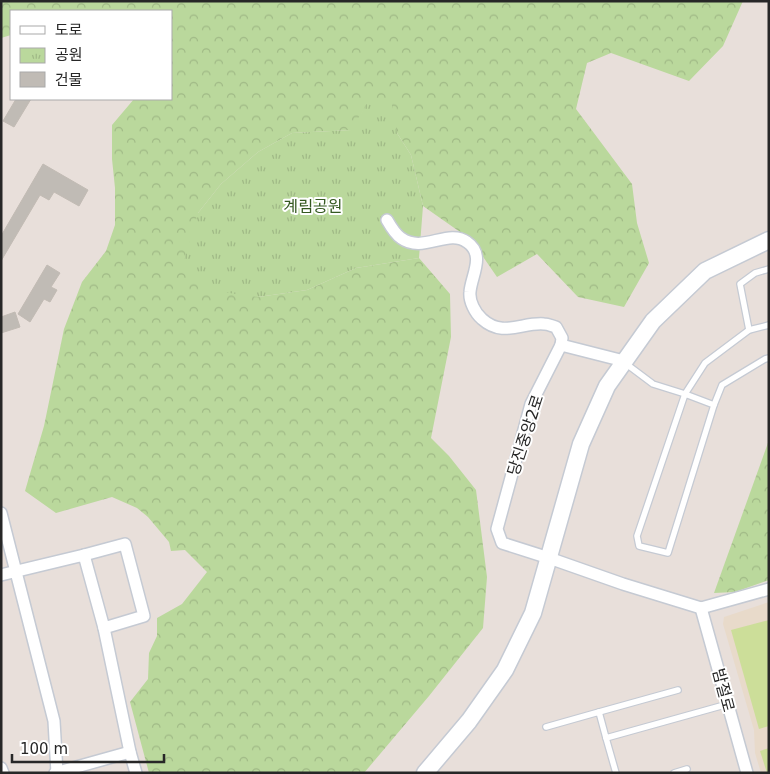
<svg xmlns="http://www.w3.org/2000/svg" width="770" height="774" viewBox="0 0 770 774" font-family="'DejaVu Sans','Noto Sans KR',sans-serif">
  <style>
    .education { fill: #e8daca }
    .forest { fill: url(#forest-crowns) }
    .park { fill: url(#park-tufts) }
    .pitch { fill: #ccde99 }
    .building { fill: #c0bbb5; stroke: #c2bbb4 }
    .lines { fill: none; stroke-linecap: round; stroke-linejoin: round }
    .lane-casing { stroke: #c5cad3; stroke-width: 8 }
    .street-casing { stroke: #c5cad3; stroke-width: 14 }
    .secondary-casing { stroke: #c5cad3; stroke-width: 19 }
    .lane { stroke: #fff; stroke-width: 5.5 }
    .street { stroke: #fff; stroke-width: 11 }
    .secondary { stroke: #fff; stroke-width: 16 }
    .labels { text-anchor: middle; stroke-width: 4; stroke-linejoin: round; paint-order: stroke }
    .park-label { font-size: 16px; fill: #355921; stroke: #fff }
    .street-label { font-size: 16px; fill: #272727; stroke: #fff }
  </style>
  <defs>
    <pattern id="forest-crowns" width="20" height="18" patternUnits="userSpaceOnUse" patternTransform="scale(1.25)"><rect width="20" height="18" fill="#bad89c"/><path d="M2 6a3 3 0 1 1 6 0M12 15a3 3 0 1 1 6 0" fill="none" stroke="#a0b986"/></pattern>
    <pattern id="park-tufts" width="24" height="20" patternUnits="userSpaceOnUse" patternTransform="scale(1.25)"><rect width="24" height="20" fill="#bad89c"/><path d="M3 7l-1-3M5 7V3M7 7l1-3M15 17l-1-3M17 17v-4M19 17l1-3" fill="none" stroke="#a0b986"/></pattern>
  </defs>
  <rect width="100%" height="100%" fill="#e8dfda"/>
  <polygon class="education" points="769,602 769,773 761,773 755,753 754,730 723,624 724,617"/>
  <g class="forest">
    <polygon points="1,1 743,1 723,46 689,81 611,53 587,63 576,109 632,184 637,223 649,263 624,307 578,297 537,254 497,277 477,248 460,232 423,206 411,155 397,133 368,103 352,130 292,133 258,152 221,184 198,213 258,297 307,290 356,268 419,258 450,294 451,337 431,438 449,456 476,490 487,577 483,628 429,696 364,773 149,773 130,702 148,679 149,653 157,636 157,618 182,604 207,572 185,550 171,551 169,542 148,517 137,508 112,497 56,513 25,491 44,426 64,329 82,282 106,251 115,225 115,188 112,159 112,125 134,99 171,99 171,11 11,11 11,35 1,38"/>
    <polygon points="769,440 769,580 735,592 714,593"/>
  </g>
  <polygon class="park" points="368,102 392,104 397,133 411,155 423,206 419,258 356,268 307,290 258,297 201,289 182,266 198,213 221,184 258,152 292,133 351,130"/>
  <g class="pitch">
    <polygon points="769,620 769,726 759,729 731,630"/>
    <polygon points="769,748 769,773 767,773 760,751"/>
  </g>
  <g class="building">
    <polygon points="16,99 31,99 14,127 3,121"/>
    <polygon points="43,164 88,190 79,206 54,192 49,200 40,195 1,261 1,236"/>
    <polygon points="47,265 60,273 51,287 57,290 50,302 44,299 30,322 18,314"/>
    <polygon points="15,312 20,327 1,333 1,317"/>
  </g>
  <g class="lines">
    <defs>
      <g id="lane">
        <polyline points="749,330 740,284 755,273 769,269"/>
        <polyline points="625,363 653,384 685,394 637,536 639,546 668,553 714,405 685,394 705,363 749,330 769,325"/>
        <polyline points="714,405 722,385 765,359 769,358"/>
        <polyline points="599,712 678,690"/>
        <polyline points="546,727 599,712 606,738 728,704"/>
        <polyline points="606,738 616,773"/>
        <polyline points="674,773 687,769"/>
      </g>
      <g id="street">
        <path d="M387,220C391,227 395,234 401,238C423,254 448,228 467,242C486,255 471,276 470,292C469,301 475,313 482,319C503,338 522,322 544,324C548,324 552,326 556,327L562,338L561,345"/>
        <polyline points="624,361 561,345 531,404 497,529 502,543 549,558 623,584 701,608"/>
        <polyline points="1,513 54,721 57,773"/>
        <polyline points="84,555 125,544 144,616 104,628"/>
        <polyline points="1,575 84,555 104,628 130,752 136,773"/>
        <polyline points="701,608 747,773"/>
        <polyline points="701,608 769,589"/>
        <polyline points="1,768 3,773"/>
        <polyline points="55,773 130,752"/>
      </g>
      <polyline id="secondary" points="425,773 469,721 505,670 533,613 581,444 607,386 653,321 705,271 769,240"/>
    </defs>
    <use href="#lane" class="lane-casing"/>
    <use href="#street" class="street-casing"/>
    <use href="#secondary" class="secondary-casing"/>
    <use href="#lane" class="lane"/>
    <use href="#street" class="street"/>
    <use href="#secondary" class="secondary"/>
  </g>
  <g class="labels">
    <g class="park-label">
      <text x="313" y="212">계림공원</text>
    </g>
    <g class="street-label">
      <text transform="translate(525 435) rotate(-72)" y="6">당진중앙2로</text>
      <text transform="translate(724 690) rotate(75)" y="6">밤절로</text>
    </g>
  </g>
  <rect width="770" height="774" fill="none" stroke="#272727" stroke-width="5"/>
  <rect x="10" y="10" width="162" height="90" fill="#ffffff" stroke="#a9a9a9"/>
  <rect x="20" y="26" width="25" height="8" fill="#ffffff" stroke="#a9a9a9"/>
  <text x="55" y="35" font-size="15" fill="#272727">도로</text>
  <rect x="20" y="48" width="25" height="15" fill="url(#park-tufts)" stroke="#a9a9a9"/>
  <text x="55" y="60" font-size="15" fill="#272727">공원</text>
  <rect x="20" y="72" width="25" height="15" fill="#c0bbb5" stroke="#a9a9a9"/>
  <text x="55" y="85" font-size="15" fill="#272727">건물</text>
  <path d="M12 754v8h152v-8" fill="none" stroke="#272727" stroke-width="2.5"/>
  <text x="20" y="754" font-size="15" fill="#272727" stroke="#ffffff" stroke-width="4" paint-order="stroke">100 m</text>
</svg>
